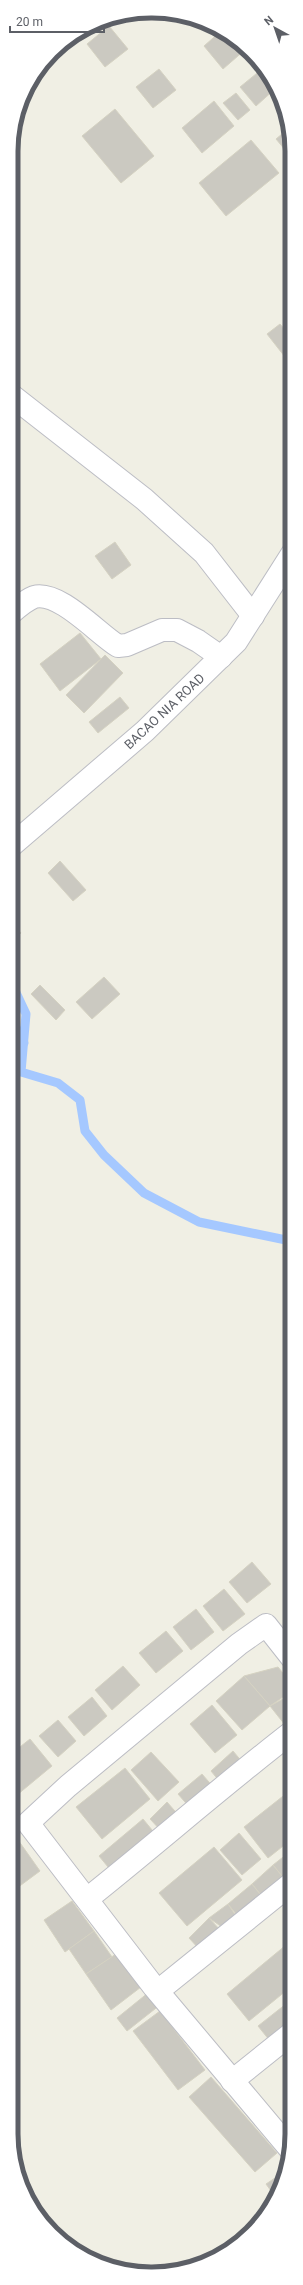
<svg xmlns="http://www.w3.org/2000/svg" width="303" height="2285" viewBox="0 0 303 2285" font-family="Roboto,sans-serif">
  <style>
    .lines { fill: none; stroke-linecap: round; stroke-linejoin: round }
    .stream { stroke: #a5c8ff; stroke-width: 9 }
    .building { fill: #cbc9c1; stroke: #d5d2c2 }
    .minor-casing { stroke: #bcbdc4; stroke-width: 24 }
    .minor { stroke: #fff; stroke-width: 22 }
    .labels { text-anchor: middle; stroke-width: 4; stroke-linejoin: round; paint-order: stroke }
    .street-label { font-size: 13px; fill: #5c5f66; stroke: #fff }
    .rim { fill: none; stroke: #5c5f66; stroke-width: 5 }
  </style>
  <rect width="100%" height="100%" fill="#f0efe4"/>
  <g class="lines">
    <g class="stream">
      <polyline points="11,982 26,1014 21,1072 58,1083 80,1100 85,1131 104,1155 144,1193 199,1222 286,1240 292,1248"/>
      <polyline points="11,1018 24,1043"/>
    </g>
  </g>
  <g class="building">
    <polygon points="169,14 184,18 177,23"/>
    <polygon points="109,26 128,49 105,67 87,44"/>
    <polygon points="221,31 246,49 223,69 204,46"/>
    <polygon points="159,69 176,90 153,108 136,87"/>
    <polygon points="262,69 275,89 256,106 240,87"/>
    <polygon points="236,93 250,110 238,120 223,103"/>
    <polygon points="214,101 234,126 202,153 182,128"/>
    <polygon points="115,109 154,156 121,183 82,136"/>
    <polygon points="288,129 292,143 291,157 276,139"/>
    <polygon points="251,140 279,173 226,216 199,183"/>
    <polygon points="280,324 292,338 292,352 285,357 267,334"/>
    <polygon points="115,542 131,565 112,579 95,556"/>
    <polygon points="80,633 101,659 60,691 40,664"/>
    <polygon points="105,655 123,673 84,713 66,695"/>
    <polygon points="120,697 129,708 98,733 89,722"/>
    <polygon points="60,861 86,890 73,901 48,873"/>
    <polygon points="11,922 21,933 13,941 11,940"/>
    <polygon points="104,977 120,994 92,1019 76,1002"/>
    <polygon points="40,985 65,1010 56,1020 31,994"/>
    <polygon points="252,1562 271,1584 247,1603 229,1582"/>
    <polygon points="224,1589 245,1614 223,1631 203,1606"/>
    <polygon points="196,1609 214,1632 191,1650 173,1627"/>
    <polygon points="166,1631 183,1651 156,1673 139,1653"/>
    <polygon points="123,1666 140,1685 112,1710 95,1690"/>
    <polygon points="278,1667 292,1684 292,1691 270,1706 244,1676"/>
    <polygon points="244,1676 270,1706 242,1730 216,1701"/>
    <polygon points="292,1694 292,1728 289,1730 270,1706"/>
    <polygon points="92,1697 107,1716 84,1736 68,1717"/>
    <polygon points="212,1705 237,1735 215,1753 190,1724"/>
    <polygon points="58,1720 76,1741 58,1757 39,1736"/>
    <polygon points="30,1739 52,1766 11,1800 11,1754"/>
    <polygon points="233,1751 243,1763 220,1782 211,1771"/>
    <polygon points="151,1752 179,1782 158,1801 131,1770"/>
    <polygon points="125,1768 150,1799 102,1839 76,1807"/>
    <polygon points="202,1774 215,1789 191,1809 178,1794"/>
    <polygon points="292,1789 292,1839 268,1858 244,1827"/>
    <polygon points="167,1802 181,1818 164,1834 150,1819"/>
    <polygon points="143,1819 157,1836 113,1873 99,1856"/>
    <polygon points="11,1830 40,1871 17,1888 11,1880"/>
    <polygon points="239,1833 261,1859 242,1875 220,1850"/>
    <polygon points="214,1847 242,1880 187,1926 159,1893"/>
    <polygon points="292,1850 292,1877 286,1881 273,1865"/>
    <polygon points="273,1865 286,1881 264,1899 252,1884"/>
    <polygon points="252,1884 264,1899 240,1919 228,1904"/>
    <polygon points="72,1901 94,1931 65,1952 44,1920"/>
    <polygon points="228,1904 236,1916 222,1927 209,1918"/>
    <polygon points="209,1918 221,1931 200,1950 189,1938"/>
    <polygon points="94,1931 112,1957 86,1974 69,1949"/>
    <polygon points="292,1940 292,1986 249,2021 227,1994"/>
    <polygon points="116,1954 141,1987 111,2010 86,1974"/>
    <polygon points="154,1988 165,2001 127,2031 117,2018"/>
    <polygon points="291,2000 292,2025 270,2041 258,2026"/>
    <polygon points="160,2011 205,2070 178,2090 133,2031"/>
    <polygon points="211,2077 277,2153 255,2172 189,2097"/>
    <polygon points="284,2172 277,2196 276,2198 266,2184"/>
  </g>
  <g class="lines">
    <defs>
      <g id="minor">
        <polyline points="11,395 144,499 204,553 253,616"/>
        <path d="M11,613C18,607 26,600 34,597C59,590 98,634 118,646L127,645L162,630H177L198,641L221,657"/>
        <polyline points="11,846 145,731 236,642 292,554"/>
        <path d="M87,1899C156,1844 222,1786 292,1732"/>
        <polyline points="158,1991 292,1883"/>
        <polyline points="232,2081 292,2033"/>
        <polyline points="290,2149 154,1987 28,1823 68,1786 239,1644 266,1625 292,1658"/>
      </g>
    </defs>
    <use href="#minor" class="minor-casing"/>
    <use href="#minor" class="minor"/>
  </g>
  <g class="labels">
    <g class="street-label">
      <text transform="translate(164 711) rotate(-43)" y="5">BACAO NIA ROAD</text>
    </g>
  </g>
  <path d="M0 0H303V2285H0ZM151 18H152A133 133 0 0 1 285 151V2134A133 133 0 0 1 152 2267H151A133 133 0 0 1 18 2134V151A133 133 0 0 1 151 18Z" fill="#fff" fill-rule="evenodd"/>
  <path class="rim" d="M151 18H152A133 133 0 0 1 285 151V2134A133 133 0 0 1 152 2267H151A133 133 0 0 1 18 2134V151A133 133 0 0 1 151 18Z"/>
  <g transform="translate(275 28) rotate(320)" stroke="#ffffff" stroke-width="3" paint-order="stroke">
  <path d="M0-3L7 15L0 10L-7 15Z" fill="#5c5f66"/>
  <text y="-6" font-size="11" font-weight="bold" text-anchor="middle" fill="#5c5f66">N</text>
  </g>
  <path d="M10 26v6h94v-6" fill="none" stroke="#5c5f66" stroke-width="2"/>
  <text x="16" y="26" font-size="12" fill="#5c5f66" stroke="#ffffff" stroke-width="3" paint-order="stroke">20 m</text>
</svg>
